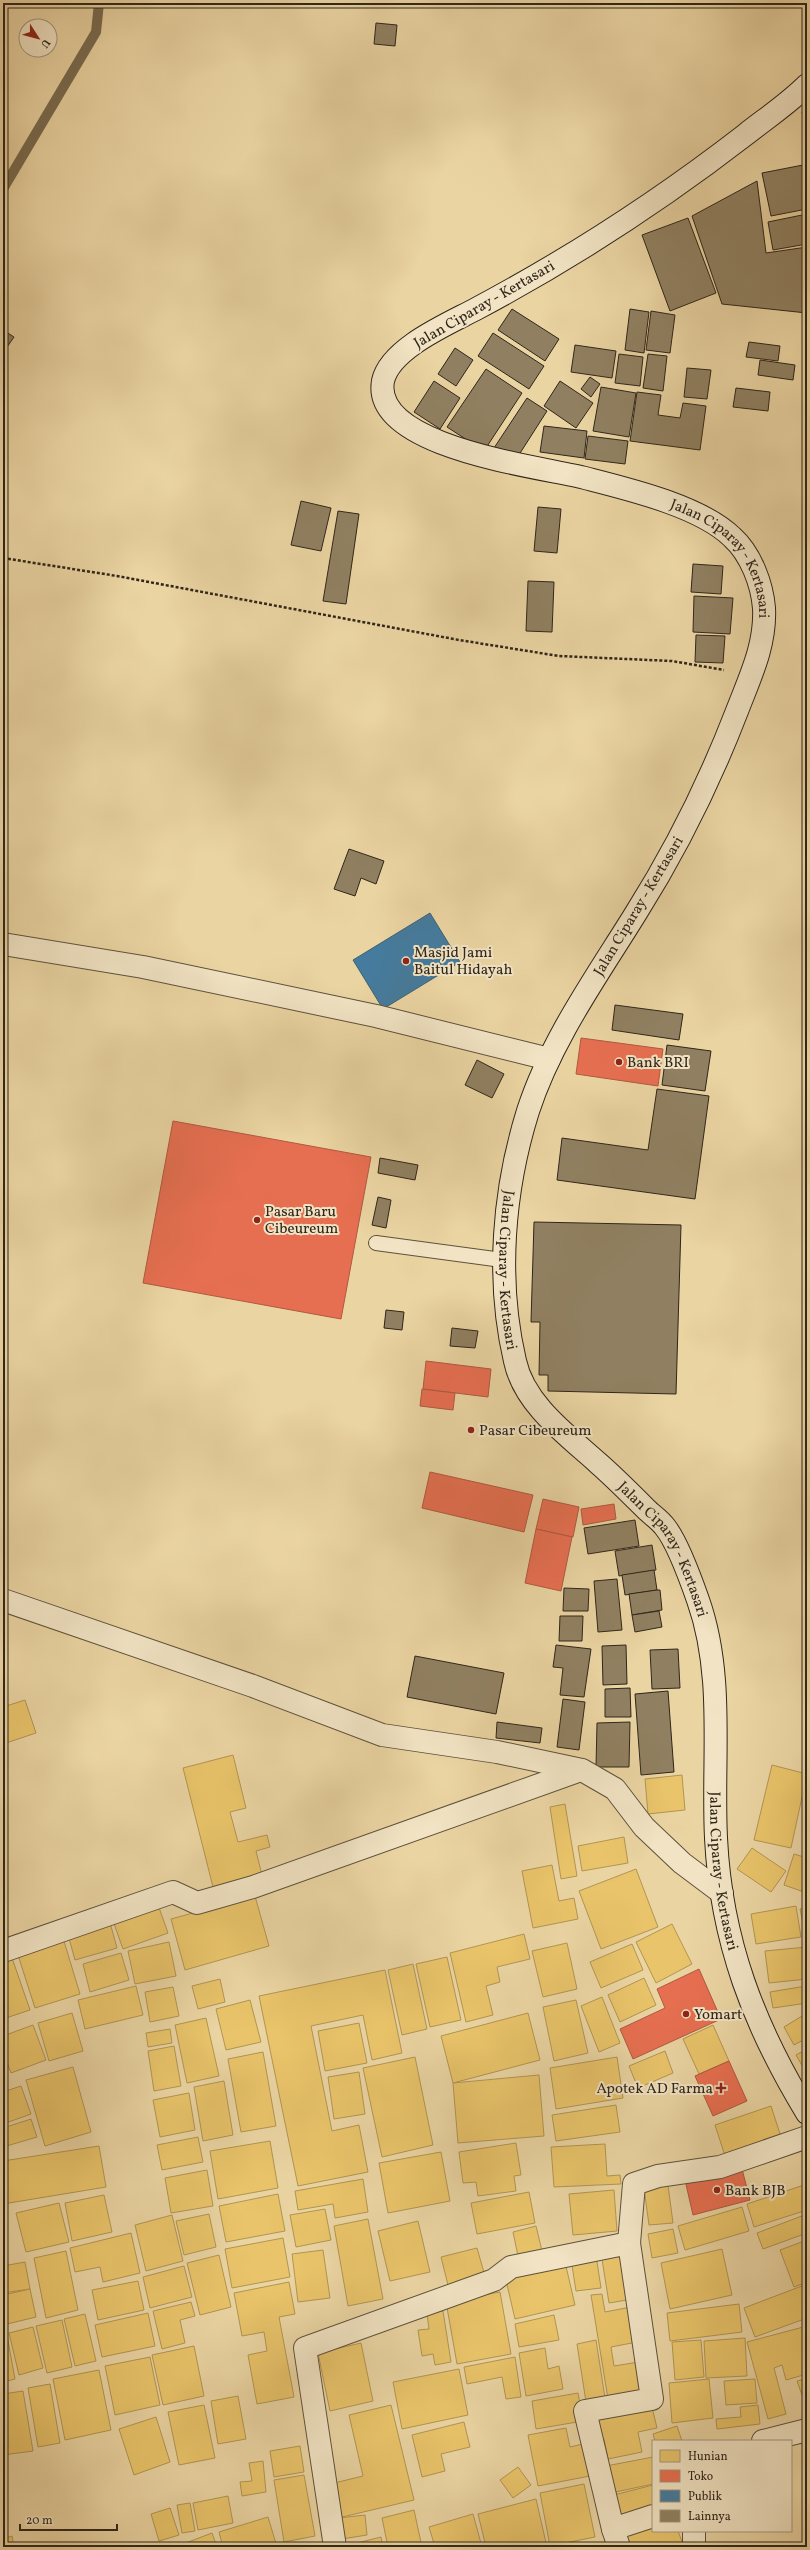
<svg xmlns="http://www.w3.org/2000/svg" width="810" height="2550" viewBox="0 0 810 2550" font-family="Vollkorn,serif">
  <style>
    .homes { fill: #e9c46a; stroke: #b19552 }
    .shops { fill: #e76f51; stroke: #b05941 }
    .public { fill: #457b9d; stroke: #3e6276 }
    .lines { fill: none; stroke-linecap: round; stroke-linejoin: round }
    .stream { stroke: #796b50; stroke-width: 10 }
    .building { fill: #908061; stroke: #2f261b }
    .lane-casing { stroke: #5e523d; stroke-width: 16 }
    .street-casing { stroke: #5e523d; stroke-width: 24 }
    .secondary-casing { stroke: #2f261b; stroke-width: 24 }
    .path { stroke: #2f261b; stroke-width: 2.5; stroke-dasharray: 3 2; stroke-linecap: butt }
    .lane { stroke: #f1e3c3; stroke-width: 14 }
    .street { stroke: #f1e3c3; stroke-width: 22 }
    .secondary { stroke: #f1e3c3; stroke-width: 22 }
    .poi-dot { fill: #8f2418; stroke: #f1e3c3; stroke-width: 1.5 }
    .labels { text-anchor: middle; stroke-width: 4; stroke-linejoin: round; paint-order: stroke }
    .street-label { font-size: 15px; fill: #2f261b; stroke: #f1e3c3 }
    .poi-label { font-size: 15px; fill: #2f261b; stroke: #f1e3c3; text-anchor: start }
  </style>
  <rect width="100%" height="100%" fill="#ead4a2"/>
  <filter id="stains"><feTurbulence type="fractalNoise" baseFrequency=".005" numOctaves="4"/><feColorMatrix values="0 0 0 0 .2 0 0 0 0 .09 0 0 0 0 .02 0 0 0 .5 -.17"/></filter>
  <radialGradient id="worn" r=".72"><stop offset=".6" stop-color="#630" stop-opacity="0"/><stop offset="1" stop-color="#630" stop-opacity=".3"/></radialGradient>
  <g class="homes">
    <polygon points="25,1700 36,1733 3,1744 3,1707"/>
    <polygon points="233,1755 246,1808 230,1812 238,1842 267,1835 270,1847 256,1851 263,1879 214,1891 183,1768"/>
    <polygon points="772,1765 807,1774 791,1848 754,1840"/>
    <polygon points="682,1775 685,1810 648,1814 645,1779"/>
    <polygon points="565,1804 577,1876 561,1879 550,1807"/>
    <polygon points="624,1837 628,1863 582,1871 578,1846"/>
    <polygon points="752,1848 786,1871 771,1892 737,1869"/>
    <polygon points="794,1854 807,1858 807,1893 784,1885"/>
    <polygon points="552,1865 559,1901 574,1898 578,1919 533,1928 522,1871"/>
    <polygon points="636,1869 658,1927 601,1949 579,1891"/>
    <polygon points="255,1896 269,1946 185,1970 171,1919"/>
    <polygon points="157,1902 168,1933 123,1949 112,1918"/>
    <polygon points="796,1906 801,1937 756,1944 751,1914"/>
    <polygon points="807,1907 807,1938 806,1938 800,1909"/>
    <polygon points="109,1919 117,1948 75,1960 67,1931"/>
    <polygon points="672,1924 692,1964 656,1983 636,1942"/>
    <polygon points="524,1934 530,1959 497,1967 500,1982 486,1986 493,2015 466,2022 450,1953"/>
    <polygon points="63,1938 80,1994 35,2008 17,1952"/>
    <polygon points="169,1942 176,1976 135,1984 128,1951"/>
    <polygon points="567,1943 577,1989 543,1997 532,1951"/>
    <polygon points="632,1944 643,1970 601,1988 590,1962"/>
    <polygon points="807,1947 807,1979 769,1983 765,1951"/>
    <polygon points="121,1953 129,1980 90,1992 83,1964"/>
    <polygon points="11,1955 30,2010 3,2019 3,1958"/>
    <polygon points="447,1957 461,2020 430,2027 416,1964"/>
    <polygon points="413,1964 427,2029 402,2035 388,1970"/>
    <polygon points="385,1970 402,2053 372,2060 363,2015 311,2026 332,2131 359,2125 368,2172 298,2186 259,1996"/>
    <polygon points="644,1978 656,2005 620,2022 608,1995"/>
    <polygon points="220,1979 225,2002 198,2009 192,1986"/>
    <polygon points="136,1986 143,2015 85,2029 78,2000"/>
    <polygon points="806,1986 807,2003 773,2008 770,1992"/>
    <polygon points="173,1987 179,2016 150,2022 145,1992"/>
    <polygon points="602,1997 620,2043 599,2052 581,2006"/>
    <polygon points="250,2000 261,2042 226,2050 216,2009"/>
    <polygon points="576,2000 588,2053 554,2061 543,2007"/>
    <polygon points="72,2013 83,2051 49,2061 38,2023"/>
    <polygon points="528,2013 540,2060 453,2083 441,2036"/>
    <polygon points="807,2013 807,2038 794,2045 784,2027"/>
    <polygon points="206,2018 219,2076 187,2083 175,2025"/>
    <polygon points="359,2023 367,2063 325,2071 318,2031"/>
    <polygon points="33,2025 46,2060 11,2073 3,2052 3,2036"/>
    <polygon points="713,2025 729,2061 699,2074 683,2039"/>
    <polygon points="170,2029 172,2043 148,2047 146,2033"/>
    <polygon points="174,2046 181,2086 154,2091 148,2051"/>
    <polygon points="807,2049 807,2074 796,2055"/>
    <polygon points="665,2051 673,2073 638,2088 629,2066"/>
    <polygon points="263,2052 276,2126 241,2132 228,2059"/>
    <polygon points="415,2057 433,2145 382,2157 363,2068"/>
    <polygon points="617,2057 623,2098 556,2109 550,2068"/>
    <polygon points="73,2067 91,2132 45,2146 26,2080"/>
    <polygon points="359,2072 365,2114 334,2119 328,2077"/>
    <polygon points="539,2075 544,2136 458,2143 453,2083"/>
    <polygon points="224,2081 233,2135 203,2141 194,2087"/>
    <polygon points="21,2086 31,2114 3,2124 3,2092"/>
    <polygon points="189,2093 195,2130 160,2137 153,2100"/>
    <polygon points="616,2105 620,2132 556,2141 552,2115"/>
    <polygon points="771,2106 782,2140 726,2159 715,2125"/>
    <polygon points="31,2119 37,2137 3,2147 3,2128"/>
    <polygon points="198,2137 203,2162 162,2170 157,2145"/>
    <polygon points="270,2141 278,2188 218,2199 210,2151"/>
    <polygon points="516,2143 521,2175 514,2176 516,2191 478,2196 476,2182 463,2183 459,2152"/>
    <polygon points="605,2144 607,2176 620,2175 621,2184 554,2187 551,2147"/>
    <polygon points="99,2146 106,2187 3,2204 3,2161"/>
    <polygon points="441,2152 450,2201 388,2213 379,2163"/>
    <polygon points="207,2170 213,2206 171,2213 165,2178"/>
    <polygon points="363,2179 368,2212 335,2218 333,2204 298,2210 295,2191"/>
    <polygon points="807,2184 807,2210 754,2227 747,2204"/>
    <polygon points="668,2185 673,2223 649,2225 644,2188"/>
    <polygon points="614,2190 617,2231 573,2235 569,2194"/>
    <polygon points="529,2192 535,2223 477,2234 471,2203"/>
    <polygon points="278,2194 285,2231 226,2242 219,2206"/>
    <polygon points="104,2195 112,2232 72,2241 65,2203"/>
    <polygon points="59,2203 69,2242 26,2252 16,2213"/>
    <polygon points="742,2207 749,2231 685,2250 678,2226"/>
    <polygon points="325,2209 331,2240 296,2247 290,2215"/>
    <polygon points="209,2214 216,2247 184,2255 176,2221"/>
    <polygon points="807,2214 807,2233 763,2249 757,2233"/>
    <polygon points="172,2215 183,2261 146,2271 135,2225"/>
    <polygon points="368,2219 383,2299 348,2306 334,2226"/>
    <polygon points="418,2221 430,2272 390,2281 378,2231"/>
    <polygon points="536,2226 542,2251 518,2256 513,2232"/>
    <polygon points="673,2229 678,2253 652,2258 648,2234"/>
    <polygon points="131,2233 140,2273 103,2282 100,2267 75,2272 70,2248"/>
    <polygon points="283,2238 290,2277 232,2288 225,2249"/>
    <polygon points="807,2240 807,2282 794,2287 780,2250"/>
    <polygon points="477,2248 485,2276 448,2285 441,2257"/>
    <polygon points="722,2249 732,2295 670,2309 661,2263"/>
    <polygon points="323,2250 330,2298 298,2302 292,2254"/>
    <polygon points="625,2250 633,2299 609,2303 601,2253"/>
    <polygon points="66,2251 78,2310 46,2318 34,2258"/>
    <polygon points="219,2255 231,2307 200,2315 187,2263"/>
    <polygon points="596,2255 601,2288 576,2291 571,2259"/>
    <polygon points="25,2262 30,2289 3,2293 3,2266"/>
    <polygon points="565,2262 575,2305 515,2319 505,2276"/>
    <polygon points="184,2266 192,2297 150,2308 143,2277"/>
    <polygon points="138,2281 144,2310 98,2320 92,2290"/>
    <polygon points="289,2282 295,2314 279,2317 294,2397 257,2404 248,2355 267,2351 264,2332 242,2336 234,2293"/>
    <polygon points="807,2284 807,2318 755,2337 744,2308"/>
    <polygon points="30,2289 36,2317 3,2325 3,2295"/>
    <polygon points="500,2292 511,2354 457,2364 446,2302"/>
    <polygon points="602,2294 605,2312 631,2307 637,2342 611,2347 614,2366 639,2362 644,2393 608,2399 591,2295"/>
    <polygon points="191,2302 195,2316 180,2320 185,2343 162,2349 153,2311"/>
    <polygon points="739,2304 742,2332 670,2341 667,2313"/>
    <polygon points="443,2311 451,2362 435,2365 433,2354 422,2356 418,2330 429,2329 427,2314"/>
    <polygon points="148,2313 155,2346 102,2357 95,2325"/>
    <polygon points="85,2314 96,2361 75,2366 64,2319"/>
    <polygon points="554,2315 559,2340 519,2347 515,2324"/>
    <polygon points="62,2320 72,2367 47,2373 36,2326"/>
    <polygon points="807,2326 807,2374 786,2380 782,2365 774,2368 786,2414 768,2419 747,2342"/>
    <polygon points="33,2327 43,2368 19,2375 9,2333"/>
    <polygon points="7,2335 15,2379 3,2382 3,2336"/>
    <polygon points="745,2338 747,2376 706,2378 704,2341"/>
    <polygon points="596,2340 605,2398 586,2402 577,2344"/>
    <polygon points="701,2340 704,2377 675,2380 672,2342"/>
    <polygon points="361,2343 373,2401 330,2411 318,2353"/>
    <polygon points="194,2346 204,2396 163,2405 152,2355"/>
    <polygon points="545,2348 548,2369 559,2366 563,2389 526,2396 519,2353"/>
    <polygon points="150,2357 160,2405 115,2415 105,2366"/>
    <polygon points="515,2357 521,2397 506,2399 502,2377 467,2384 464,2367"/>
    <polygon points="459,2369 468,2415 402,2429 393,2382"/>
    <polygon points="99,2370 111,2430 65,2440 53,2379"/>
    <polygon points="807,2378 807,2409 797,2381"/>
    <polygon points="709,2379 713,2418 672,2423 669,2383"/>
    <polygon points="755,2379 757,2403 726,2405 724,2381"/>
    <polygon points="50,2384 60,2443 38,2447 28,2388"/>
    <polygon points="23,2391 33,2451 3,2455 3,2394"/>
    <polygon points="578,2393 583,2421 536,2429 532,2401"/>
    <polygon points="238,2396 246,2439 218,2444 211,2401"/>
    <polygon points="651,2403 657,2428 638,2432 642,2452 608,2459 604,2439 596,2441 591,2415"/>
    <polygon points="204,2405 215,2458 179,2465 168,2412"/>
    <polygon points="391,2405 414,2500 338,2518 330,2484 363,2476 349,2415"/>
    <polygon points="758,2405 760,2424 717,2429 716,2419 741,2417 740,2407"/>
    <polygon points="156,2417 170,2462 134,2475 119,2429"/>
    <polygon points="464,2422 470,2447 441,2454 445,2471 422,2477 412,2435"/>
    <polygon points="677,2426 682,2441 655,2441 653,2434"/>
    <polygon points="566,2428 570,2447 583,2444 590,2476 538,2486 528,2435"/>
    <polygon points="300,2446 304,2472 274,2477 270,2451"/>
    <polygon points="653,2457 653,2484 611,2493 606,2466"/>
    <polygon points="263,2461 266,2492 242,2496 240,2482 252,2481 249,2463"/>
    <polygon points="518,2467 531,2485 513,2498 500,2480"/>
    <polygon points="304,2475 315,2536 284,2542 274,2480"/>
    <polygon points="584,2484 595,2537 550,2546 540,2493"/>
    <polygon points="653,2485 653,2510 616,2519 610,2496"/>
    <polygon points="228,2496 233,2523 198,2530 193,2503"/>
    <polygon points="536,2499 547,2547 486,2547 478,2514"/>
    <polygon points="190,2503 195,2531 182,2533 177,2505"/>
    <polygon points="170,2508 179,2535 159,2541 151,2514"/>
    <polygon points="414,2510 422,2547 388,2547 382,2518"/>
    <polygon points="473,2514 482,2547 435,2547 429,2527"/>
    <polygon points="365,2515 367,2535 342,2539 339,2518"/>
    <polygon points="268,2517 277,2547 223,2547 219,2532"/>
    <polygon points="653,2523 653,2531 678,2531 684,2547 625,2547 620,2534"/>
    <polygon points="212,2533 217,2547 184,2547 183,2544"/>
    <polygon points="12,2536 14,2547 3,2547 3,2539"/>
    <polygon points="381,2537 383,2547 345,2547 345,2546"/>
    <polygon points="804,2543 805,2547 785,2547"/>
  </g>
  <g class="shops">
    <polygon points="581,1038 663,1049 658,1086 576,1074"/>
    <polygon points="173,1121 371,1157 341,1319 143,1283"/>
    <polygon points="426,1361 491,1369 488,1397 423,1389"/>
    <polygon points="422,1389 455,1393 453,1410 420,1406"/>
    <polygon points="430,1472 533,1495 524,1532 422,1508"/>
    <polygon points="543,1499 579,1507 573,1537 536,1529"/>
    <polygon points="614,1504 616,1519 583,1525 581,1509"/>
    <polygon points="536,1529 572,1537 561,1591 525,1583"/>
    <polygon points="699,1969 721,2019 633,2059 620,2029 665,2008 657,1989"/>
    <polygon points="729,2061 747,2101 713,2116 695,2076"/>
    <polygon points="741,2165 750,2200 693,2215 685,2180"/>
  </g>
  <polygon class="public" points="430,913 460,962 383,1009 353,960"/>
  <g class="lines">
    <polyline class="stream" points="3,189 96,32 99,3"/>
  </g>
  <g class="building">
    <polygon points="376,23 397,25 395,46 374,44"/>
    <polygon points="802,112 807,112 807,133 806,133"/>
    <polygon points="803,165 807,188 807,209 771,216 762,173"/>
    <polygon points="757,181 766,253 807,247 807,313 722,304 692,216"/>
    <polygon points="807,214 807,244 773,250 768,222"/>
    <polygon points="688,218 716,293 670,311 642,235"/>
    <polygon points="512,309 559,339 545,361 498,330"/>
    <polygon points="630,309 649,312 644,353 625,350"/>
    <polygon points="651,311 675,315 670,353 646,350"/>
    <polygon points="3,330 14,337 3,353"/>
    <polygon points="493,333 544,366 529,389 478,356"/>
    <polygon points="749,342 780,346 778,361 746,357"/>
    <polygon points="575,345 616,351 612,378 571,372"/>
    <polygon points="455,348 473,360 456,386 438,374"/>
    <polygon points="619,354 643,357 640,386 615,383"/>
    <polygon points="648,354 667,356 663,391 643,388"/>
    <polygon points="760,360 795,365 793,380 758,375"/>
    <polygon points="687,368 711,370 707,399 684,397"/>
    <polygon points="486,369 522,393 484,451 447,427"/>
    <polygon points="590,377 600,384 591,397 581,389"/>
    <polygon points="434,381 460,398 440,429 414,412"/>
    <polygon points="560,381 593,403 576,428 544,406"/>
    <polygon points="601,387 636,393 629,437 593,431"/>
    <polygon points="736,388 770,392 768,411 733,407"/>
    <polygon points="637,392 661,395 658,415 680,418 683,403 706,406 700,450 630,441"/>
    <polygon points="527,398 547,411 515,461 494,448"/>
    <polygon points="544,426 587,431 584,458 540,452"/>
    <polygon points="588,436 628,441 625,464 585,459"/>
    <polygon points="301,501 331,508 321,551 291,545"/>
    <polygon points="538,507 561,509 557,553 534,551"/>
    <polygon points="338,511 359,514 346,604 323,601"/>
    <polygon points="693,564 723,566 721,594 691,592"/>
    <polygon points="528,581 554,582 552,632 526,631"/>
    <polygon points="694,596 733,598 730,634 693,632"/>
    <polygon points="696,635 725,636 723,663 695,662"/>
    <polygon points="349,849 384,861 376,884 361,878 355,896 334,889"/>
    <polygon points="615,1005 683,1014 679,1040 612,1030"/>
    <polygon points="667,1045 711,1051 705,1091 662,1085"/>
    <polygon points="477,1060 504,1074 492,1098 465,1085"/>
    <polygon points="657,1089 709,1096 695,1199 557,1180 562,1138 648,1150"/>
    <polygon points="380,1158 418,1165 415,1180 378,1173"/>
    <polygon points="378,1197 391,1200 386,1228 372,1225"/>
    <polygon points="534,1222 681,1225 676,1394 548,1391 548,1375 539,1375 540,1322 531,1322"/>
    <polygon points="386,1310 404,1312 402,1330 384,1328"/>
    <polygon points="452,1328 478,1331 475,1348 450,1346"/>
    <polygon points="635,1520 639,1546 588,1554 584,1528"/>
    <polygon points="652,1545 656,1570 619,1576 615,1551"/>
    <polygon points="654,1570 657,1590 625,1595 622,1575"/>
    <polygon points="617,1579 622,1630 598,1632 594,1581"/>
    <polygon points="564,1588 589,1589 588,1611 563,1611"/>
    <polygon points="657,1590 660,1590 662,1610 632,1615 629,1594"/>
    <polygon points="659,1611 662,1627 635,1632 632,1615"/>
    <polygon points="560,1616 583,1616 582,1641 559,1641"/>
    <polygon points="556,1645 591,1649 584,1697 560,1695 563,1668 553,1667"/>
    <polygon points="626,1645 627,1684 603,1685 602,1646"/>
    <polygon points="678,1649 680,1688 652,1689 650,1650"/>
    <polygon points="415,1656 504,1673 496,1714 407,1697"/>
    <polygon points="630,1688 631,1717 605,1717 605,1689"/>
    <polygon points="668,1691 674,1772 641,1775 635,1694"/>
    <polygon points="563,1699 585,1702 579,1750 557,1747"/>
    <polygon points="497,1722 542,1728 540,1743 496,1738"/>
    <polygon points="630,1722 629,1767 596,1767 597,1723"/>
  </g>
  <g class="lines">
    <defs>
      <polyline id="lane" points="376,1243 502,1260"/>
      <g id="street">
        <polyline points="3,944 143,967 376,1016 549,1059"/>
        <polyline points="3,1600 253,1686 382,1735 497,1752 582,1770 615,1789 644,1827 682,1863 722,1893"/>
        <polyline points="3,1951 173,1892 197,1903 253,1887 581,1770"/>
        <polyline points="629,2243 634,2184 658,2176 720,2167 807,2137"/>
        <polyline points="763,2441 807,2430"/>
        <polyline points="335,2547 305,2348 494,2280 511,2267 629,2243 652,2399 585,2411 613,2529"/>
        <polyline points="619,2547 613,2529 653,2516"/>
        <polyline points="694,2547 694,2531"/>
      </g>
      <g id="secondary">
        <path id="s1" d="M807,85C788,104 765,119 745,135C661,200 570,259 476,309C450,323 390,348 383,381C371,448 543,467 585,478C628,489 700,506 732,537C751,554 762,584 764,608C766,645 750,677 737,711C710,781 677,848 636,913C597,976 551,1040 528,1111C503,1191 496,1280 515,1361C524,1404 567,1435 598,1463C614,1477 630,1493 646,1509C652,1515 660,1520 665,1527C678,1543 691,1580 698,1600C725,1676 712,1759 716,1838C721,1941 754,2026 807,2113"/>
      </g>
    </defs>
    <use href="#lane" class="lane-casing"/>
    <use href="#street" class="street-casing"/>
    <use href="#secondary" class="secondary-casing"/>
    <polyline class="path" points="3,558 117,576 459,640 559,656 672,661 724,670"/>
    <use href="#lane" class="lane"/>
    <use href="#street" class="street"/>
    <use href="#secondary" class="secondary"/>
  </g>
  <g class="poi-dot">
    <circle cx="406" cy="961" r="4"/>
    <circle cx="619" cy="1062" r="4"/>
    <circle cx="257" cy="1220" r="4"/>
    <circle cx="471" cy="1430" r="4"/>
    <circle cx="686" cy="2014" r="4"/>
    <path d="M719 2082h4v4h4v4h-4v4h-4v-4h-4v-4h4z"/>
    <circle cx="717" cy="2190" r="4"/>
  </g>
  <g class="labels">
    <g class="street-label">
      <text transform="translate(484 304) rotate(-30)" y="5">Jalan Ciparay - Kertasari</text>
      <text dy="5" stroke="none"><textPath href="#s1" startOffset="931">Jalan Ciparay - Kertasari</textPath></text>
      <text transform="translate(638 906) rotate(-59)" y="5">Jalan Ciparay - Kertasari</text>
      <text dy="5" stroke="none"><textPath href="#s1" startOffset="1722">Jalan Ciparay - Kertasari</textPath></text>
      <text dy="5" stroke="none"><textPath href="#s1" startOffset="2058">Jalan Ciparay - Kertasari</textPath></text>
      <text dy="5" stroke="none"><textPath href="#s1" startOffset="2394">Jalan Ciparay - Kertasari</textPath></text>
    </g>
    <g class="poi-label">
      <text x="414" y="957">Masjid Jami<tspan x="414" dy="17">Baitul Hidayah</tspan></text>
      <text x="627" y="1067">Bank BRI</text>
      <text x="265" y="1216">Pasar Baru<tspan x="265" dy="17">Cibeureum</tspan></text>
      <text x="479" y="1435">Pasar Cibeureum</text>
      <text x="694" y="2019">Yomart</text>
      <text x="713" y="2093" text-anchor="end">Apotek AD Farma</text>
      <text x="725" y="2195">Bank BJB</text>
    </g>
  </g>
  <rect width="810" height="2550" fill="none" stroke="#ead4a2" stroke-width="16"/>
  <rect x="4" y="4" width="802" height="2542" fill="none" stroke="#2f261b" stroke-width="2"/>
  <rect x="8" y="8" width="794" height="2534" fill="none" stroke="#2f261b"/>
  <rect x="652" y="2440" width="140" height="92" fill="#f1e3c3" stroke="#a39780"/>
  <rect x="660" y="2450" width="20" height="12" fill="#e9c46a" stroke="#a39780"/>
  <text x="688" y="2460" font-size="12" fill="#2f261b">Hunian</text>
  <rect x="660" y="2470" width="20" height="12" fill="#e76f51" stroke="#a39780"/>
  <text x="688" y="2480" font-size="12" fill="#2f261b">Toko</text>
  <rect x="660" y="2490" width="20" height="12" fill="#457b9d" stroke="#a39780"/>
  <text x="688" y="2500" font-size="12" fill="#2f261b">Publik</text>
  <rect x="660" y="2510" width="20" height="12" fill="#908061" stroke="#a39780"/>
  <text x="688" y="2520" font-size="12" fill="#2f261b">Lainnya</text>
  <g transform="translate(38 38) rotate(126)"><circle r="19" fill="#f1e3c3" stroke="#a39780"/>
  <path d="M0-3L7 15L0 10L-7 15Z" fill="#8f2418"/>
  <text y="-6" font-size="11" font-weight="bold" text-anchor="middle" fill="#2f261b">U</text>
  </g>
  <path d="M20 2524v6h97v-6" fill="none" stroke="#2f261b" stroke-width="2"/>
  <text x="26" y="2524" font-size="12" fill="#2f261b" stroke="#f1e3c3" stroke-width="3" paint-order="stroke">20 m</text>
  <rect width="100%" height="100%" filter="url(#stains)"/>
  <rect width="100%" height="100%" fill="url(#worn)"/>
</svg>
